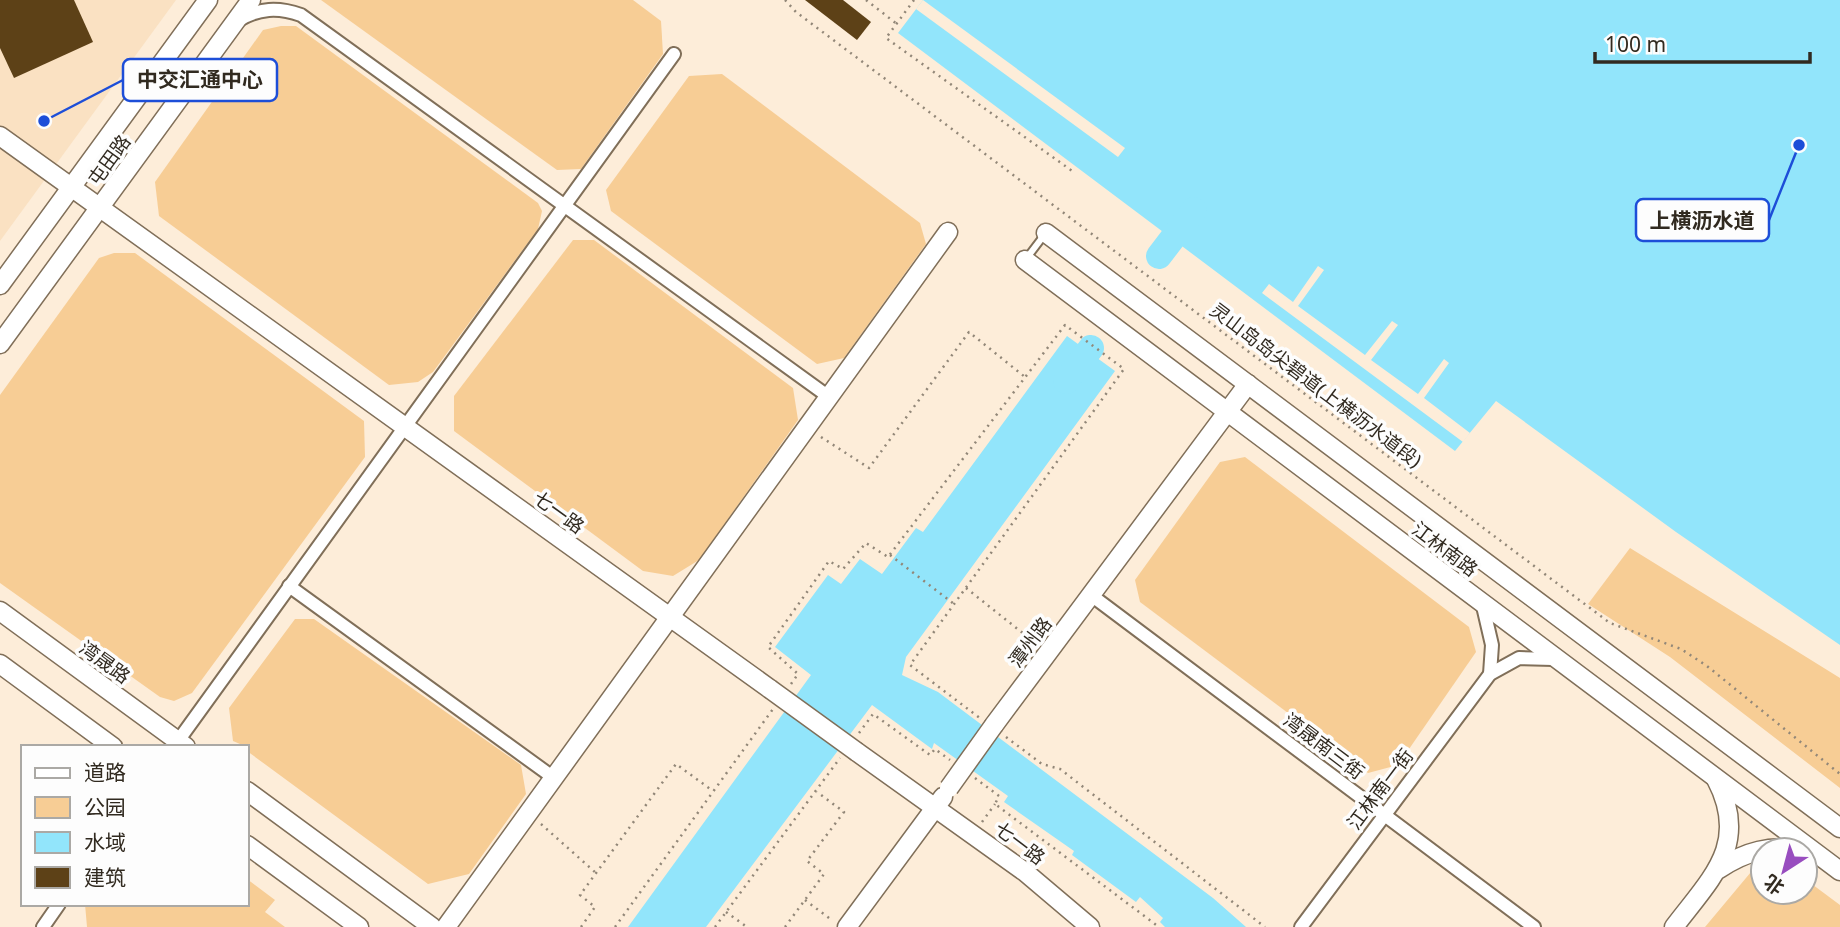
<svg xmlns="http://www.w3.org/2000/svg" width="1840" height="927" viewBox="0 0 1840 927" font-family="'Noto Sans','Noto Sans SC',sans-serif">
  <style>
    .built { fill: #fae1c2 }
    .green { fill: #f7cd95 }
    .water { fill: #92e5fb }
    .pier { fill: #fdedd9 }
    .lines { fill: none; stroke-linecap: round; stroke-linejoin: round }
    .river { stroke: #92e5fb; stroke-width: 26 }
    .building { fill: #5d4117 }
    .lane-casing { stroke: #806f59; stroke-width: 10 }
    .street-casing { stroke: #806f59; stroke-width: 16 }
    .secondary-casing { stroke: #806f59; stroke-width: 21 }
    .path { stroke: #928778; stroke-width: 2.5; stroke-dasharray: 2 5; stroke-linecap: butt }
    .lane { stroke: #fff; stroke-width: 6 }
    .street { stroke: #fff; stroke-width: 12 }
    .secondary { stroke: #fff; stroke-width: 18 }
    .secondary-bridge-casing { stroke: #806f59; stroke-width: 21; stroke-linecap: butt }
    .secondary-bridge { stroke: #fff; stroke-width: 18 }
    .labels { text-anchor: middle; stroke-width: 7; stroke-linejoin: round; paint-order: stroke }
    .street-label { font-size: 19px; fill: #312a20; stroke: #fdfdfd }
    .leader { fill: none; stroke: #1d4ed8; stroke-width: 2.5 }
    .callout-dot { fill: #1d4ed8; stroke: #fdfdfd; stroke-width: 2.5 }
    .callout { fill: #fdfdfd; stroke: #1d4ed8; stroke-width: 2.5 }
    .callout-label { font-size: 21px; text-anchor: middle; font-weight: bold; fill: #312a20 }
  </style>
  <rect width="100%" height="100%" fill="#fdedd9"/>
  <polygon class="built" points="0,0 176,0 0,241"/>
  <g class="green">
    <polygon points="321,0 633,0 661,21 663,54 581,169 557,170"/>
    <polygon points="281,26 296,26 538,203 542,211 538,229 433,372 418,382 389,385 159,216 155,182 263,30"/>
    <polygon points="722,74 920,223 926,244 844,358 817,364 611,211 606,190 689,76"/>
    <polygon points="573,240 594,240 793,388 798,420 699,560 673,576 643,571 454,431 454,396"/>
    <polygon points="114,253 135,253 364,421 365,457 192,693 174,701 160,697 0,583 0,395 99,258"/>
    <polygon points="1245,457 1469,627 1476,652 1398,765 1368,773 1140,602 1135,580 1220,462"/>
    <polygon points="1630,548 1840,678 1840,788 1670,657 1588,604"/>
    <polygon points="295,619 314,619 521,765 526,794 469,874 428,884 247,751 247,747 233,741 229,708"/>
    <polygon points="1763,865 1763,892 1805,892 1805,879 1840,905 1840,927 1705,927 1756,866"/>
    <polygon points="247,879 275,900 265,912 285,927 87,927 85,904 247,904"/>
  </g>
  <g class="water">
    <polygon points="923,0 1840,0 1840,645 1676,532 1496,401 1455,451 898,33"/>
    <polygon points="1067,336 1115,371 906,657 902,675 938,692 1213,898 1246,927 1165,927 1160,922 1163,918 1140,897 1136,902 1072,855 1074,851 1004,802 1008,796 934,743 932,749 872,705 706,927 628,927 811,675 775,647 828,575 841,584 860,559 882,574 916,528 923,532"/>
  </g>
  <g class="pier">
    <polygon points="923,0 1125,148 1118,157 916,9"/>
    <polygon points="1318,266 1324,270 1298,306 1365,355 1392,321 1398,325 1371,360 1418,394 1444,359 1449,363 1424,398 1470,433 1463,442 1262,293 1269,284 1293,302"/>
  </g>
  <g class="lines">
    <g class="river">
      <polyline points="1159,256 1194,210"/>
      <polyline points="1066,381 1091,348"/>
    </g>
  </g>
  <g class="building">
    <polygon points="0,0 74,0 93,42 14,78 0,48"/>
    <polygon points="805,0 843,0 871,22 857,40"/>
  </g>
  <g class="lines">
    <defs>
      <polyline id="lane" points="1026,259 1045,234"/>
      <g id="street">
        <path d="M239,20C259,8 278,7 301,15L829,397"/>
        <polyline points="289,586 554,778"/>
        <polyline points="1091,595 1534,927"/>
        <polyline points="1482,602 1492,645 1490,674"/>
        <polyline points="178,741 674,54"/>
        <polyline points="43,927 59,904"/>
        <polyline points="1301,927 1490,674 1519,658 1553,659"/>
      </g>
      <g id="secondary">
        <polyline points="0,136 770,689"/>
        <polyline points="1046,233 1840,828"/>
        <polyline points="1025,260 1840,871"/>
        <polyline points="0,285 208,0"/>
        <polyline points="0,344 251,0"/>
        <polyline points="0,611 186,747"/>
        <polyline points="0,664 113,747"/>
        <polyline points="994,725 1248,384"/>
        <polyline points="857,752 1025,872 1090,927"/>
        <polyline points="247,791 432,927"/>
        <polyline points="247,845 359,927"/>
        <path d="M1719,869C1746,851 1770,845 1802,850"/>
        <polyline points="446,927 948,232"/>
        <polyline points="847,927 943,797"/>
        <path d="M1674,927C1712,877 1750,844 1716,779"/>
      </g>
    </defs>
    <use href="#lane" class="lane-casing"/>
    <use href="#street" class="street-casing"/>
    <use href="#secondary" class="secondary-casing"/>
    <g class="path">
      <polyline points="785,0 796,12 1610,623 1681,649 1707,666 1840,774"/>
      <polyline points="866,0 897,24"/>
      <polyline points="914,0 886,38 1075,173"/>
      <polyline points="821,437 869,468 969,332 1025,377"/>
      <polyline points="890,555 954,604"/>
      <polyline points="966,588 1034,642"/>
      <polyline points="791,684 798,674 768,647 829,561 843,569 866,543 888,557 1065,325 1124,369 910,665 981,719"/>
      <polyline points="859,733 873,714 930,755 935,749 950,760"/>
      <polyline points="1006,737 1042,764 1060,769 1265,927"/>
      <polyline points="975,778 999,796 995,804 1159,927"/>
      <polyline points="982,822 995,804"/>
      <polyline points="541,824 596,873"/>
      <polyline points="805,900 833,921"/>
      <polyline points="726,912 747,927"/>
      <polyline points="581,927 595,907 580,895 676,764 713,791"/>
      <polyline points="615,927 773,709"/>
      <polyline points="715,927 840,758"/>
      <polyline points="785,927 824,874 807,861 844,812 817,792"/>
    </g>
    <use href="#lane" class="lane"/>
    <use href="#street" class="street"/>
    <use href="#secondary" class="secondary"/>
    <defs>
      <g id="secondary-bridge">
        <polyline points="770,689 857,752"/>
        <polyline points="949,788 994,725"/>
      </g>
    </defs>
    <use href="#secondary-bridge" class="secondary-bridge-casing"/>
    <use href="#secondary-bridge" class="secondary-bridge"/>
  </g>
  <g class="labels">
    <g class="street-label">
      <text transform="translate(109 160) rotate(-54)" y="7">屯田路</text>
      <text transform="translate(1316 385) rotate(37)" y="7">灵山岛岛尖碧道(上横沥水道段)</text>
      <text transform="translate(559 512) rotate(36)" y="7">七一路</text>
      <text transform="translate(1445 549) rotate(37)" y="7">江林南路</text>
      <text transform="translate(1030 642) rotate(-53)" y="7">潭州路</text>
      <text transform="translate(105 662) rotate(36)" y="7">湾晟路</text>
      <text transform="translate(1324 746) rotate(37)" y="7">湾晟南三街</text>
      <text transform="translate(1380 789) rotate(-53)" y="7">江林南一街</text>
      <text transform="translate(1020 843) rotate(37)" y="7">七一路</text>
    </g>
  </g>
  <path class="leader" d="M44 121L123 80M1799 145L1769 220"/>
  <g class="callout-dot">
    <circle cx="44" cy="121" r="7"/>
    <circle cx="1799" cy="145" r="7"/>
  </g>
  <g class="callout">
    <rect x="123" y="59" width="154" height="42" rx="7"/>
    <rect x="1636" y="199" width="133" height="42" rx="7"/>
  </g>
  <g class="callout-label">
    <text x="200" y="87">中交汇通中心</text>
    <text x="1702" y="228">上横沥水道</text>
  </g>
  <rect x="21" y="745" width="228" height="161" fill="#fdfdfd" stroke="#aba9a5" stroke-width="2"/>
  <rect x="35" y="768" width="35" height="10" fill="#ffffff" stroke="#aba9a5" stroke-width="2"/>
  <text x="84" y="780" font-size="21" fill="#312a20">道路</text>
  <rect x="35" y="797" width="35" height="21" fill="#f7cd95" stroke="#aba9a5" stroke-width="2"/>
  <text x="84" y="815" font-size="21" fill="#312a20">公园</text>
  <rect x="35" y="832" width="35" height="21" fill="#92e5fb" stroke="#aba9a5" stroke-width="2"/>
  <text x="84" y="850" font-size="21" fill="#312a20">水域</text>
  <rect x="35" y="867" width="35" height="21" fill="#5d4117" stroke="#aba9a5" stroke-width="2"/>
  <text x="84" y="885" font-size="21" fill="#312a20">建筑</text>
  <g transform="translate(1784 871) rotate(216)"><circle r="33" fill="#fdfdfd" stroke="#aba9a5" stroke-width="2"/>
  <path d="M0-5L12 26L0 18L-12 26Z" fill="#984dbf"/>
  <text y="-10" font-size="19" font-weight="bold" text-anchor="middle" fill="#312a20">北</text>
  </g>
  <path d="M1595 52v10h215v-10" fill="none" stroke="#312a20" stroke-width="3.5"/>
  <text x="1605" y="52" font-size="21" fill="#312a20" stroke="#fdfdfd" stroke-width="5" paint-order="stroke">100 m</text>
</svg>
